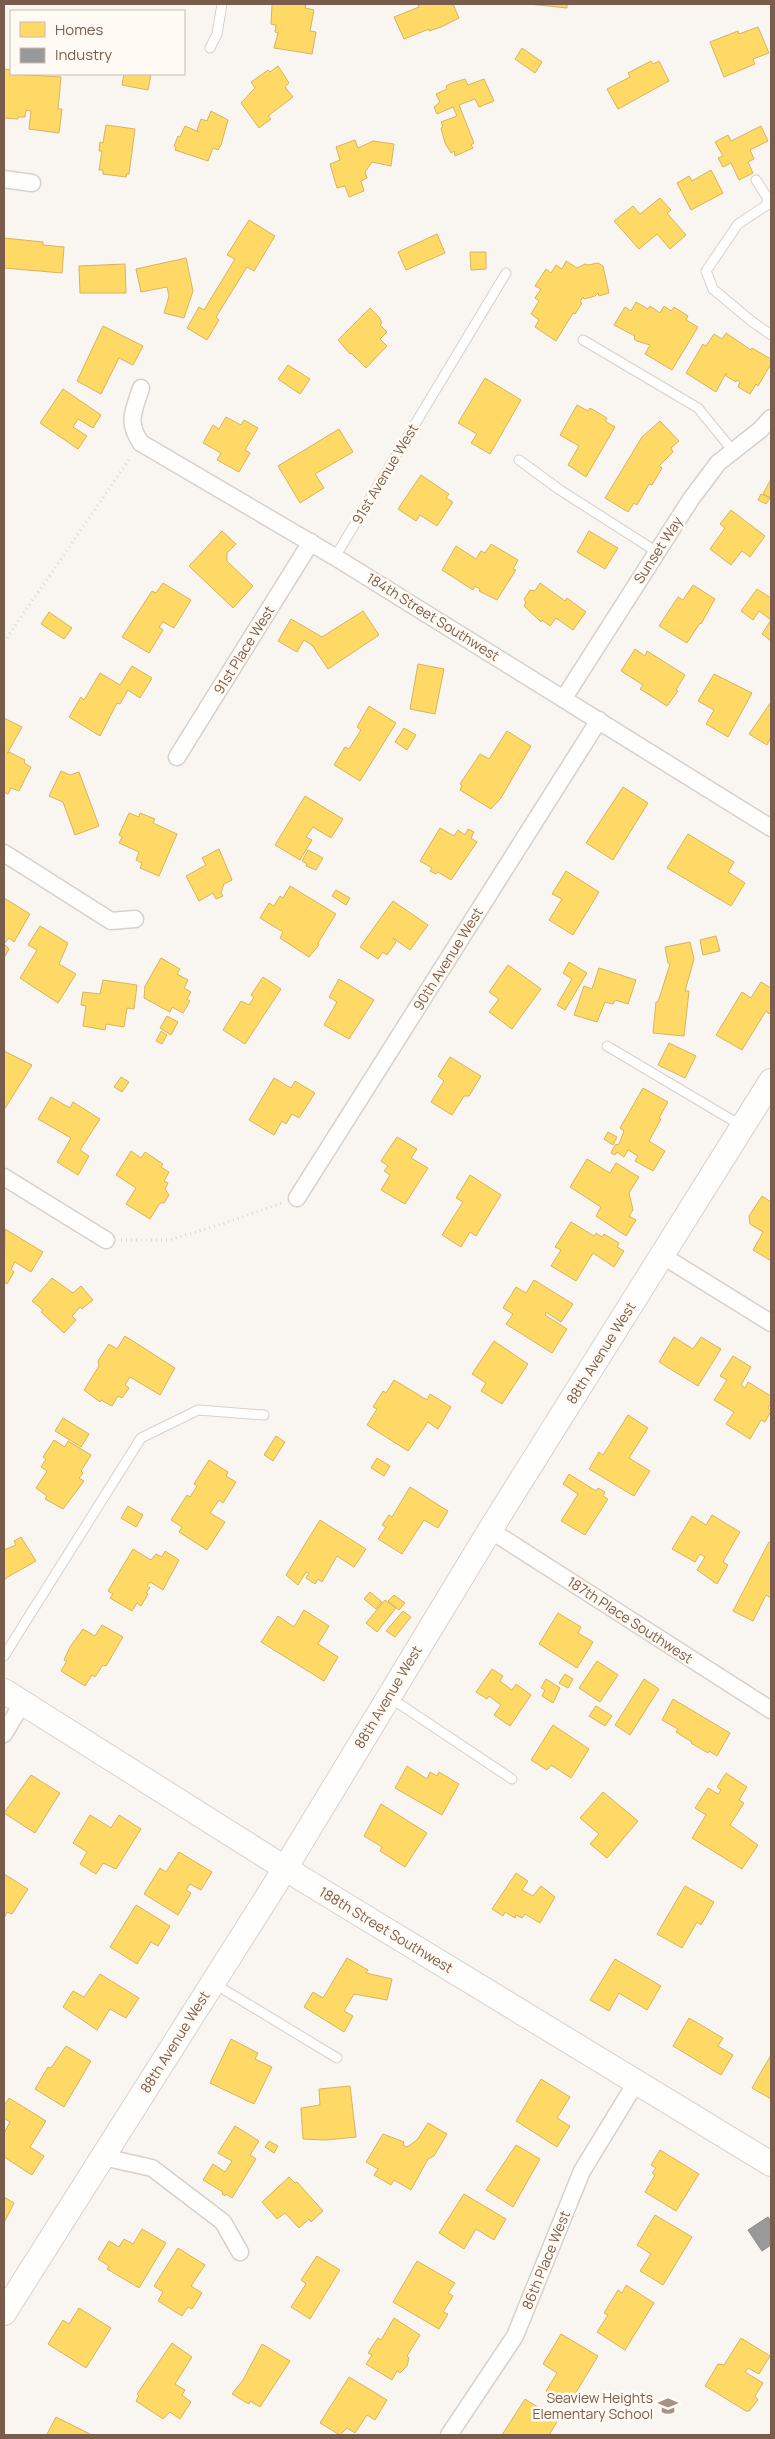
<svg xmlns="http://www.w3.org/2000/svg" width="775" height="2439" viewBox="0 0 775 2439" font-family="Manrope,sans-serif">
  <style>
    .homes { fill: #ffd966; stroke: #d7b45e }
    .industry { fill: #999; stroke: #908782 }
    .lines { fill: none; stroke-linecap: round; stroke-linejoin: round }
    .lane-casing { stroke: #d7d1cb; stroke-width: 11 }
    .street-casing { stroke: #d7d1cb; stroke-width: 19 }
    .secondary-casing { stroke: #d9d2cb; stroke-width: 26 }
    .path { stroke: #dcd5d0; stroke-width: 3; stroke-dasharray: 1 4; stroke-linecap: butt }
    .lane { stroke: #fefefd; stroke-width: 9 }
    .street { stroke: #fefefd; stroke-width: 16 }
    .secondary { stroke: #fefefd; stroke-width: 24 }
    .labels { text-anchor: middle; stroke-width: 5; stroke-linejoin: round; paint-order: stroke }
    .street-label { font-size: 14px; fill: #7a5c4d; stroke: #fffaf3 }
    .poi-label { font-size: 14px; fill: #7a5c4d; stroke: #fffaf3; text-anchor: end }
  </style>
  <rect width="100%" height="100%" fill="#f9f5f0"/>
  <g class="homes">
    <polygon points="272,4 301,4 306,5 305,8 314,10 310,31 316,32 312,54 274,48 278,33 275,32 276,25 271,24"/>
    <polygon points="418,4 453,4 459,18 441,27 429,31 429,29 404,39 394,17 419,7"/>
    <polygon points="528,4 567,4 567,8"/>
    <polygon points="758,27 769,53 753,59 755,64 724,77 710,42 738,31 739,34"/>
    <polygon points="522,48 542,62 535,73 515,59"/>
    <polygon points="651,61 653,64 659,61 669,81 618,109 607,89 630,77 628,73"/>
    <polygon points="278,66 289,83 285,87 293,97 268,116 271,119 259,128 241,103 255,88 251,82 268,70 270,72"/>
    <polygon points="4,69 11,70 11,74 61,77 58,109 62,109 59,133 29,129 31,111 26,110 25,117 18,117 18,119 4,118"/>
    <polygon points="124,74 151,74 148,90 122,85"/>
    <polygon points="465,79 468,85 484,79 494,101 479,107 475,99 459,105 474,143 471,145 473,148 455,156 454,151 451,153 445,143 441,128 443,127 441,122 457,116 453,107 437,114 434,107 440,102 436,94 447,89 446,86 452,83"/>
    <polygon points="211,111 228,120 221,145 218,150 213,148 208,161 175,150 176,147 174,146 178,136 180,137 185,126 199,132 197,130 201,119 207,121"/>
    <polygon points="106,125 135,129 129,174 127,174 126,177 103,174 103,170 99,170 102,151 99,151 100,142 103,143"/>
    <polygon points="761,126 768,141 750,150 754,159 748,162 753,173 739,180 731,163 723,167 718,158 723,156 715,142 728,135 731,141"/>
    <polygon points="355,140 358,148 373,141 394,144 391,166 372,162 365,172 367,178 361,181 364,191 349,197 345,186 337,188 330,164 340,160 336,147"/>
    <polygon points="711,170 723,193 691,210 677,183 689,176 692,181"/>
    <polygon points="660,198 671,210 667,213 686,235 670,249 657,234 639,249 614,221 633,206 640,214"/>
    <polygon points="249,220 275,236 254,271 247,267 216,317 219,320 207,340 187,328 199,307 204,310 235,259 227,255"/>
    <polygon points="437,234 445,253 406,270 398,252"/>
    <polygon points="4,238 43,242 43,245 64,247 62,273 4,268"/>
    <polygon points="470,252 486,252 486,269 471,270"/>
    <polygon points="186,258 193,291 184,318 164,313 169,296 167,287 141,292 136,269"/>
    <polygon points="566,261 577,268 585,264 588,265 598,263 603,266 609,293 599,296 598,293 595,296 584,299 583,297 580,302 582,303 575,314 573,313 556,341 535,327 539,320 531,314 539,301 535,298 541,289 535,286 546,269 551,273 556,265 562,269"/>
    <polygon points="125,264 126,293 80,293 79,266"/>
    <polygon points="636,302 648,309 650,306 660,313 664,306 671,311 674,307 688,316 686,320 698,327 672,370 645,354 650,345 637,341 634,339 635,336 614,325 625,307 631,311"/>
    <polygon points="370,308 379,317 382,323 380,325 387,332 380,339 387,346 366,368 351,353 350,354 338,340"/>
    <polygon points="103,326 143,346 133,365 119,358 101,394 77,381"/>
    <polygon points="726,333 751,350 752,348 771,359 771,364 758,386 756,384 750,394 738,387 740,382 737,380 736,382 726,376 726,373 716,392 686,373 703,344 706,346 714,334 722,339"/>
    <polygon points="288,365 310,379 300,394 278,379"/>
    <polygon points="485,378 521,400 490,454 471,443 477,434 458,423"/>
    <polygon points="63,389 101,415 93,428 78,419 73,427 87,436 78,449 40,423"/>
    <polygon points="577,405 588,411 590,408 607,418 605,421 615,427 586,477 568,465 579,446 560,435"/>
    <polygon points="226,417 241,425 244,420 258,428 245,450 250,453 239,472 217,460 221,453 203,443 213,425 219,429"/>
    <polygon points="660,421 679,441 671,448 673,452 659,466 662,468 652,485 649,484 637,505 634,503 628,512 605,498 642,437"/>
    <polygon points="339,429 353,452 315,474 324,488 300,503 278,466"/>
    <polygon points="421,475 449,494 446,498 453,502 437,526 420,515 416,521 398,509"/>
    <polygon points="771,479 771,498 763,494"/>
    <polygon points="761,494 770,498 766,504 758,500"/>
    <polygon points="731,510 765,536 750,557 742,551 731,565 710,549 725,528 720,524"/>
    <polygon points="222,531 236,544 227,553 227,561 253,586 233,608 189,566"/>
    <polygon points="589,531 618,548 605,569 577,552"/>
    <polygon points="491,544 518,560 513,569 516,570 497,600 479,591 480,589 475,586 473,590 442,570 456,546 476,559 481,551 485,553"/>
    <polygon points="163,583 191,600 174,628 163,622 159,627 163,630 149,653 122,637 152,591 156,593"/>
    <polygon points="540,583 565,601 567,598 586,612 573,630 556,618 550,626 542,620 541,622 524,606 526,603 524,599 530,590 535,591"/>
    <polygon points="693,585 715,599 701,624 700,623 687,643 659,626 678,597 683,600"/>
    <polygon points="757,589 771,598 771,641 762,634 771,620 759,611 753,620 741,611"/>
    <polygon points="363,611 379,635 328,669 312,645 304,640 297,652 278,641 291,619 322,637"/>
    <polygon points="49,612 72,628 64,639 41,624"/>
    <polygon points="635,649 645,656 647,651 685,675 676,690 678,691 667,706 640,689 643,685 621,671"/>
    <polygon points="418,664 444,669 435,714 410,709"/>
    <polygon points="132,666 152,678 140,698 128,690 120,704 117,703 100,736 69,717 81,697 84,700 100,673 120,685"/>
    <polygon points="714,674 752,693 728,737 706,724 714,710 698,701"/>
    <polygon points="771,702 771,737 767,745 749,734"/>
    <polygon points="369,706 396,723 360,781 334,765 345,747 349,749 361,730 357,727"/>
    <polygon points="4,718 22,727 7,754 9,752 25,760 24,763 31,767 19,791 11,788 8,794 4,792"/>
    <polygon points="404,728 416,735 407,750 395,742"/>
    <polygon points="507,731 531,746 501,798 491,809 460,790 462,786 460,784 480,754 489,759"/>
    <polygon points="61,771 70,775 79,772 99,826 75,835 63,802 49,796"/>
    <polygon points="623,787 648,803 613,860 586,843"/>
    <polygon points="305,796 343,819 331,838 313,827 306,837 312,840 300,860 275,845"/>
    <polygon points="129,813 139,817 140,813 155,819 153,823 177,834 159,876 140,868 142,863 136,860 139,852 119,843 122,837 119,835"/>
    <polygon points="440,828 454,836 458,830 465,835 468,829 474,832 471,838 477,842 451,880 438,872 436,874 430,871 432,868 420,861"/>
    <polygon points="688,834 734,862 728,872 745,883 731,906 667,868"/>
    <polygon points="219,849 232,880 224,884 221,893 223,896 216,899 213,893 199,901 186,876 206,865 202,858"/>
    <polygon points="308,850 323,858 316,870 306,866 307,864 302,861"/>
    <polygon points="566,871 599,892 573,935 549,920 562,899 552,894"/>
    <polygon points="290,886 336,914 318,943 319,945 309,957 280,938 283,932 260,918 269,903 274,906 280,896 283,898"/>
    <polygon points="336,890 350,898 346,905 332,896"/>
    <polygon points="4,898 30,914 14,942 9,938 4,944 9,949 4,958"/>
    <polygon points="393,901 428,925 410,950 393,938 396,942 387,955 383,952 378,959 360,947"/>
    <polygon points="40,926 68,943 59,964 76,974 58,1003 20,978 37,950 28,945"/>
    <polygon points="716,936 720,951 703,955 700,940"/>
    <polygon points="690,942 694,959 685,991 689,991 684,1036 653,1033 656,1002 658,1002 670,964 668,963 665,947"/>
    <polygon points="161,958 180,969 177,974 188,980 184,988 191,992 187,999 190,1001 183,1013 172,1007 170,1012 144,998 145,986"/>
    <polygon points="569,962 587,973 565,1010 557,1005 572,979 563,973"/>
    <polygon points="508,965 541,989 512,1029 489,1012 499,999 489,992"/>
    <polygon points="599,968 636,980 628,1004 615,1000 613,1004 605,1002 597,1022 574,1015 584,986 592,989"/>
    <polygon points="263,977 281,989 245,1044 223,1030 241,1001 249,1005 254,997 251,995"/>
    <polygon points="339,979 374,1000 349,1039 324,1025 337,1002 329,997"/>
    <polygon points="103,980 137,985 134,1009 127,1008 124,1027 106,1024 105,1030 83,1026 86,1006 81,1005 83,992 100,994"/>
    <polygon points="761,982 771,988 771,1010 769,1014 766,1011 742,1050 716,1035 742,992 751,998"/>
    <polygon points="167,1016 178,1022 171,1035 160,1028"/>
    <polygon points="161,1031 167,1035 162,1044 156,1041"/>
    <polygon points="669,1043 696,1056 685,1078 658,1065"/>
    <polygon points="4,1051 32,1065 4,1110"/>
    <polygon points="450,1057 481,1076 469,1096 464,1096 452,1115 431,1102 444,1081 438,1076"/>
    <polygon points="121,1077 129,1082 122,1092 114,1087"/>
    <polygon points="274,1078 291,1088 295,1081 315,1093 299,1118 292,1114 286,1124 282,1121 274,1135 249,1120"/>
    <polygon points="643,1088 668,1102 659,1118 661,1119 649,1141 665,1151 653,1171 635,1161 638,1156 628,1150 624,1157 617,1152 615,1155 611,1153 615,1145 619,1144 624,1131 620,1128"/>
    <polygon points="51,1097 70,1108 73,1102 100,1119 80,1150 89,1156 78,1175 57,1162 71,1138 38,1119"/>
    <polygon points="608,1132 617,1137 613,1145 604,1139"/>
    <polygon points="397,1137 417,1149 411,1158 428,1168 405,1204 381,1190 390,1175 384,1171 388,1166 381,1161"/>
    <polygon points="131,1151 141,1158 145,1152 163,1164 161,1167 169,1172 164,1181 168,1183 165,1189 169,1195 164,1203 160,1203 150,1219 126,1204 136,1188 116,1175"/>
    <polygon points="587,1159 610,1173 616,1163 639,1177 629,1193 633,1210 629,1216 636,1220 626,1236 596,1216 601,1207 570,1187"/>
    <polygon points="470,1175 501,1195 476,1236 470,1232 461,1247 442,1235 463,1202 456,1198"/>
    <polygon points="762,1196 771,1202 771,1261 753,1250 763,1232 750,1224 749,1216"/>
    <polygon points="571,1222 594,1236 596,1233 602,1237 604,1234 619,1243 617,1247 624,1251 614,1267 593,1253 576,1281 551,1266 561,1250 555,1247"/>
    <polygon points="5,1229 43,1252 31,1272 15,1262 11,1269 14,1272 7,1284 4,1282"/>
    <polygon points="52,1278 73,1293 81,1286 93,1300 82,1309 80,1307 72,1316 76,1320 64,1333 41,1312 43,1310 32,1301"/>
    <polygon points="534,1280 573,1304 561,1322 546,1312 545,1315 567,1329 552,1353 506,1324 513,1314 503,1308 516,1287 526,1293"/>
    <polygon points="125,1336 175,1368 160,1395 130,1377 125,1385 129,1388 122,1398 118,1396 112,1406 110,1405 101,1400 100,1402 84,1390 99,1366 98,1361 109,1344 117,1349"/>
    <polygon points="674,1337 693,1349 701,1337 721,1349 698,1386 659,1362"/>
    <polygon points="494,1341 528,1364 502,1404 481,1391 486,1383 472,1374"/>
    <polygon points="733,1356 751,1367 741,1385 745,1388 748,1382 771,1396 771,1403 768,1408 771,1411 765,1422 761,1420 750,1439 726,1424 734,1412 714,1400 727,1380 720,1376"/>
    <polygon points="394,1380 427,1400 430,1394 451,1407 438,1429 428,1422 408,1451 367,1425 377,1409 373,1407 383,1391 386,1393"/>
    <polygon points="628,1415 648,1428 629,1458 650,1471 634,1496 589,1469 599,1452 603,1455"/>
    <polygon points="63,1418 89,1434 81,1447 55,1431"/>
    <polygon points="276,1436 285,1442 273,1461 264,1455"/>
    <polygon points="54,1440 65,1447 68,1441 91,1455 81,1471 83,1473 79,1478 84,1481 63,1509 45,1499 47,1496 36,1488 47,1471 41,1467 46,1459 43,1457"/>
    <polygon points="377,1458 390,1466 384,1476 371,1468"/>
    <polygon points="209,1460 228,1472 226,1476 236,1482 223,1503 219,1500 210,1513 225,1522 207,1550 179,1532 182,1527 171,1520 187,1495 190,1497 197,1486 194,1484"/>
    <polygon points="569,1474 596,1491 598,1488 605,1492 603,1496 608,1499 585,1535 561,1521 578,1494 563,1484"/>
    <polygon points="410,1487 448,1511 438,1528 424,1520 402,1554 378,1539 386,1527 382,1525 389,1515 392,1517"/>
    <polygon points="128,1506 143,1515 136,1527 121,1518"/>
    <polygon points="712,1515 740,1532 725,1558 723,1562 728,1565 717,1584 697,1570 705,1557 700,1554 695,1562 672,1549 692,1516 706,1525"/>
    <polygon points="320,1520 366,1549 354,1567 337,1556 322,1582 318,1579 315,1584 306,1578 309,1573 306,1572 298,1585 286,1575"/>
    <polygon points="21,1537 36,1561 6,1578 4,1581 4,1550 16,1545 14,1541"/>
    <polygon points="769,1542 771,1543 771,1598 766,1595 753,1621 733,1611"/>
    <polygon points="133,1549 151,1560 156,1554 162,1557 165,1551 179,1560 163,1590 150,1582 147,1586 150,1588 146,1593 148,1594 141,1606 137,1603 132,1611 110,1598 113,1594 108,1591"/>
    <polygon points="370,1592 382,1602 376,1609 364,1599"/>
    <polygon points="394,1595 405,1603 399,1610 388,1601"/>
    <polygon points="385,1600 396,1608 377,1632 366,1623"/>
    <polygon points="304,1610 329,1626 318,1644 338,1657 324,1681 261,1642 278,1616 294,1627"/>
    <polygon points="403,1611 411,1617 395,1637 386,1631"/>
    <polygon points="558,1613 581,1627 578,1633 593,1642 577,1668 539,1644"/>
    <polygon points="102,1625 123,1637 106,1666 103,1665 95,1677 92,1675 85,1686 61,1671 67,1661 64,1660 70,1647 83,1629 95,1636"/>
    <polygon points="597,1661 618,1675 600,1702 579,1688"/>
    <polygon points="492,1669 503,1676 500,1681 512,1690 516,1684 531,1695 510,1726 494,1715 501,1705 489,1696 487,1699 476,1692"/>
    <polygon points="565,1674 573,1679 568,1688 559,1683"/>
    <polygon points="546,1679 560,1688 553,1703 542,1696 545,1690 541,1688"/>
    <polygon points="644,1679 659,1689 630,1735 615,1725"/>
    <polygon points="673,1699 730,1733 717,1756 709,1751 708,1753 691,1743 692,1742 676,1732 678,1729 662,1720"/>
    <polygon points="596,1706 612,1716 605,1726 589,1716"/>
    <polygon points="553,1725 589,1749 571,1778 551,1765 547,1770 531,1760"/>
    <polygon points="407,1766 427,1779 430,1772 437,1776 439,1772 459,1784 442,1815 395,1788"/>
    <polygon points="726,1773 747,1787 739,1800 744,1803 730,1825 758,1845 742,1869 692,1838 706,1815 695,1808 708,1788 718,1794 721,1790 717,1787"/>
    <polygon points="31,1775 60,1793 35,1833 4,1813"/>
    <polygon points="603,1792 638,1821 607,1858 590,1844 599,1834 580,1818"/>
    <polygon points="381,1804 427,1833 405,1867 380,1851 382,1847 364,1836"/>
    <polygon points="90,1815 111,1828 119,1815 141,1829 116,1869 103,1863 96,1874 80,1864 87,1852 73,1843"/>
    <polygon points="179,1852 212,1872 201,1890 190,1884 186,1890 191,1893 178,1915 144,1894 160,1868 166,1872"/>
    <polygon points="516,1873 528,1881 522,1890 533,1896 541,1886 555,1897 540,1923 525,1914 522,1918 516,1915 515,1918 505,1912 503,1916 492,1909"/>
    <polygon points="4,1874 28,1889 12,1914 7,1912 4,1918"/>
    <polygon points="685,1886 714,1902 701,1925 697,1922 682,1948 657,1934"/>
    <polygon points="136,1905 170,1926 158,1946 151,1942 137,1964 110,1947"/>
    <polygon points="347,1958 368,1970 366,1973 392,1979 387,2000 354,1994 344,2011 353,2016 344,2032 304,2007 313,1992 323,1998"/>
    <polygon points="615,1959 661,1986 647,2010 619,1993 609,2011 590,2000"/>
    <polygon points="100,1974 139,1998 126,2018 110,2009 97,2030 63,2007 73,1991 84,1997"/>
    <polygon points="689,2018 723,2038 718,2046 733,2055 721,2075 673,2046"/>
    <polygon points="231,2039 258,2053 255,2059 272,2067 254,2104 210,2083"/>
    <polygon points="66,2046 91,2061 64,2107 35,2089 48,2067 51,2068"/>
    <polygon points="771,2055 771,2099 752,2088"/>
    <polygon points="541,2079 570,2097 557,2118 570,2126 557,2147 516,2121"/>
    <polygon points="350,2086 356,2137 326,2140 303,2139 301,2108 320,2105 319,2089"/>
    <polygon points="9,2098 46,2121 30,2147 44,2156 32,2175 4,2157 4,2133 10,2122 4,2118 4,2106"/>
    <polygon points="428,2123 447,2134 434,2156 428,2159 411,2190 394,2180 391,2185 374,2175 378,2169 366,2162 383,2134 404,2142 403,2145 407,2147 417,2140"/>
    <polygon points="235,2126 259,2141 250,2155 256,2159 232,2198 226,2194 225,2196 222,2194 223,2192 203,2180 213,2164 225,2172 232,2161 218,2153"/>
    <polygon points="269,2141 278,2146 274,2153 265,2147"/>
    <polygon points="516,2145 540,2159 513,2207 486,2190"/>
    <polygon points="660,2150 699,2174 676,2211 645,2192 655,2175 652,2173 656,2168 651,2165"/>
    <polygon points="289,2177 295,2183 297,2182 323,2211 311,2222 309,2219 299,2228 285,2213 277,2219 262,2202"/>
    <polygon points="464,2194 506,2219 494,2240 476,2229 464,2249 439,2233"/>
    <polygon points="4,2197 14,2203 4,2223"/>
    <polygon points="655,2215 692,2237 663,2285 640,2271 651,2254 637,2245"/>
    <polygon points="142,2229 166,2243 139,2288 107,2269 109,2266 98,2259 109,2241 119,2247 124,2239 133,2244"/>
    <polygon points="178,2248 205,2265 191,2286 202,2293 192,2309 188,2307 182,2316 158,2301 163,2292 154,2286"/>
    <polygon points="317,2256 340,2270 310,2319 291,2307 306,2284 301,2280"/>
    <polygon points="417,2261 455,2283 448,2293 453,2296 443,2312 448,2314 439,2329 393,2302"/>
    <polygon points="626,2285 654,2303 625,2350 597,2332 608,2315 604,2313 618,2290 622,2293"/>
    <polygon points="79,2308 111,2328 86,2368 48,2344 63,2320 69,2324"/>
    <polygon points="394,2318 420,2335 407,2356 409,2358 407,2366 400,2373 397,2371 392,2380 366,2364 372,2355 368,2353 378,2338 381,2340"/>
    <polygon points="561,2334 598,2356 569,2404 546,2391 557,2373 543,2364"/>
    <polygon points="741,2338 770,2356 759,2374 748,2368 745,2372 763,2383 755,2396 758,2400 749,2411 746,2411 705,2386 718,2364 724,2365"/>
    <polygon points="172,2343 192,2357 175,2384 185,2390 182,2395 191,2402 180,2419 170,2412 163,2419 136,2401 139,2396 137,2394"/>
    <polygon points="262,2344 290,2361 260,2407 250,2401 249,2404 232,2394 243,2380"/>
    <polygon points="349,2377 387,2400 375,2420 367,2415 355,2433 347,2428 340,2435 320,2423"/>
    <polygon points="525,2399 558,2420 549,2435 502,2435"/>
    <polygon points="56,2417 92,2435 51,2435 47,2434"/>
  </g>
  <polygon class="industry" points="768,2217 771,2221 771,2245 762,2251 748,2230"/>
  <g class="lines">
    <defs>
      <g id="lane">
        <polyline points="210,48 217,34 222,4"/>
        <polyline points="756,180 767,197 767,205 738,224 706,271 713,289 750,320 771,335"/>
        <polyline points="583,340 698,408 733,451"/>
        <polyline points="519,460 560,490 657,552"/>
        <polyline points="335,557 506,273"/>
        <polyline points="607,1046 742,1126"/>
        <polyline points="4,1656 141,1438 198,1410 264,1415"/>
        <polyline points="389,1697 512,1779"/>
        <polyline points="213,1983 337,2058"/>
      </g>
      <g id="street">
        <polyline points="4,179 32,183"/>
        <path d="M141,388C134,410 126,422 141,443L335,557L771,828"/>
        <polyline points="564,698 691,499 718,463 760,430 771,418"/>
        <polyline points="177,757 311,542"/>
        <polyline points="4,853 111,921 135,919"/>
        <polyline points="4,1177 106,1240"/>
        <polyline points="297,1198 599,720"/>
        <polyline points="663,1256 771,1323"/>
        <polyline points="490,1530 771,1710"/>
        <polyline points="4,1734 23,1702"/>
        <polyline points="103,2157 152,2168 223,2222 240,2252"/>
        <polyline points="449,2435 515,2336 582,2171 637,2081"/>
      </g>
      <g id="secondary">
        <polyline points="4,1691 299,1877 771,2164"/>
        <polyline points="4,2313 278,1880 490,1530 771,1081"/>
      </g>
    </defs>
    <use href="#lane" class="lane-casing"/>
    <use href="#street" class="street-casing"/>
    <use href="#secondary" class="secondary-casing"/>
    <g class="path">
      <polyline points="4,642 131,457"/>
      <polyline points="121,1240 169,1240 225,1223 282,1203"/>
    </g>
    <use href="#lane" class="lane"/>
    <use href="#street" class="street"/>
    <use href="#secondary" class="secondary"/>
  </g>
  <defs>
    <symbol id="school-bare" viewBox="-9 -9 18 18"><path d="M0-5L7-2L0 1L-7-2ZM-4 1L0 2.5L4 1V4Q0 6-4 4Z" fill="#a69286" stroke="#fffaf3" stroke-width="2.5" paint-order="stroke"/></symbol>
  </defs>
  <g fill-rule="evenodd">
    <use href="#school-bare" x="654" y="2392" width="28" height="28"/>
  </g>
  <g class="labels">
    <g class="street-label">
      <text transform="translate(385 474) rotate(-59)" y="5">91st Avenue West</text>
      <text transform="translate(658 550) rotate(-57)" y="5">Sunset Way</text>
      <text transform="translate(433 617) rotate(32)" y="5">184th Street Southwest</text>
      <text transform="translate(244 650) rotate(-58)" y="5">91st Place West</text>
      <text transform="translate(448 959) rotate(-58)" y="5">90th Avenue West</text>
      <text transform="translate(601 1353) rotate(-58)" y="5">88th Avenue West</text>
      <text transform="translate(630 1620) rotate(33)" y="5">187th Place Southwest</text>
      <text transform="translate(388 1697) rotate(-59)" y="5">88th Avenue West</text>
      <text transform="translate(386 1930) rotate(31)" y="5">188th Street Southwest</text>
      <text transform="translate(175 2042) rotate(-58)" y="5">88th Avenue West</text>
      <text transform="translate(546 2260) rotate(-68)" y="5">86th Place West</text>
    </g>
    <g class="poi-label">
      <text x="653" y="2403">Seaview Heights<tspan x="653" dy="16">Elementary School</tspan></text>
    </g>
  </g>
  <rect width="775" height="2439" fill="none" stroke="#7a5c4d" stroke-width="10"/>
  <rect x="10" y="10" width="175" height="65" fill="#fffaf3" stroke="#cabbb1"/>
  <rect x="20" y="22" width="25" height="15" fill="#ffd966" stroke="#cabbb1"/>
  <text x="55" y="35" font-size="15" fill="#7a5c4d">Homes</text>
  <rect x="20" y="48" width="25" height="15" fill="#999999" stroke="#cabbb1"/>
  <text x="55" y="60" font-size="15" fill="#7a5c4d">Industry</text>
</svg>
